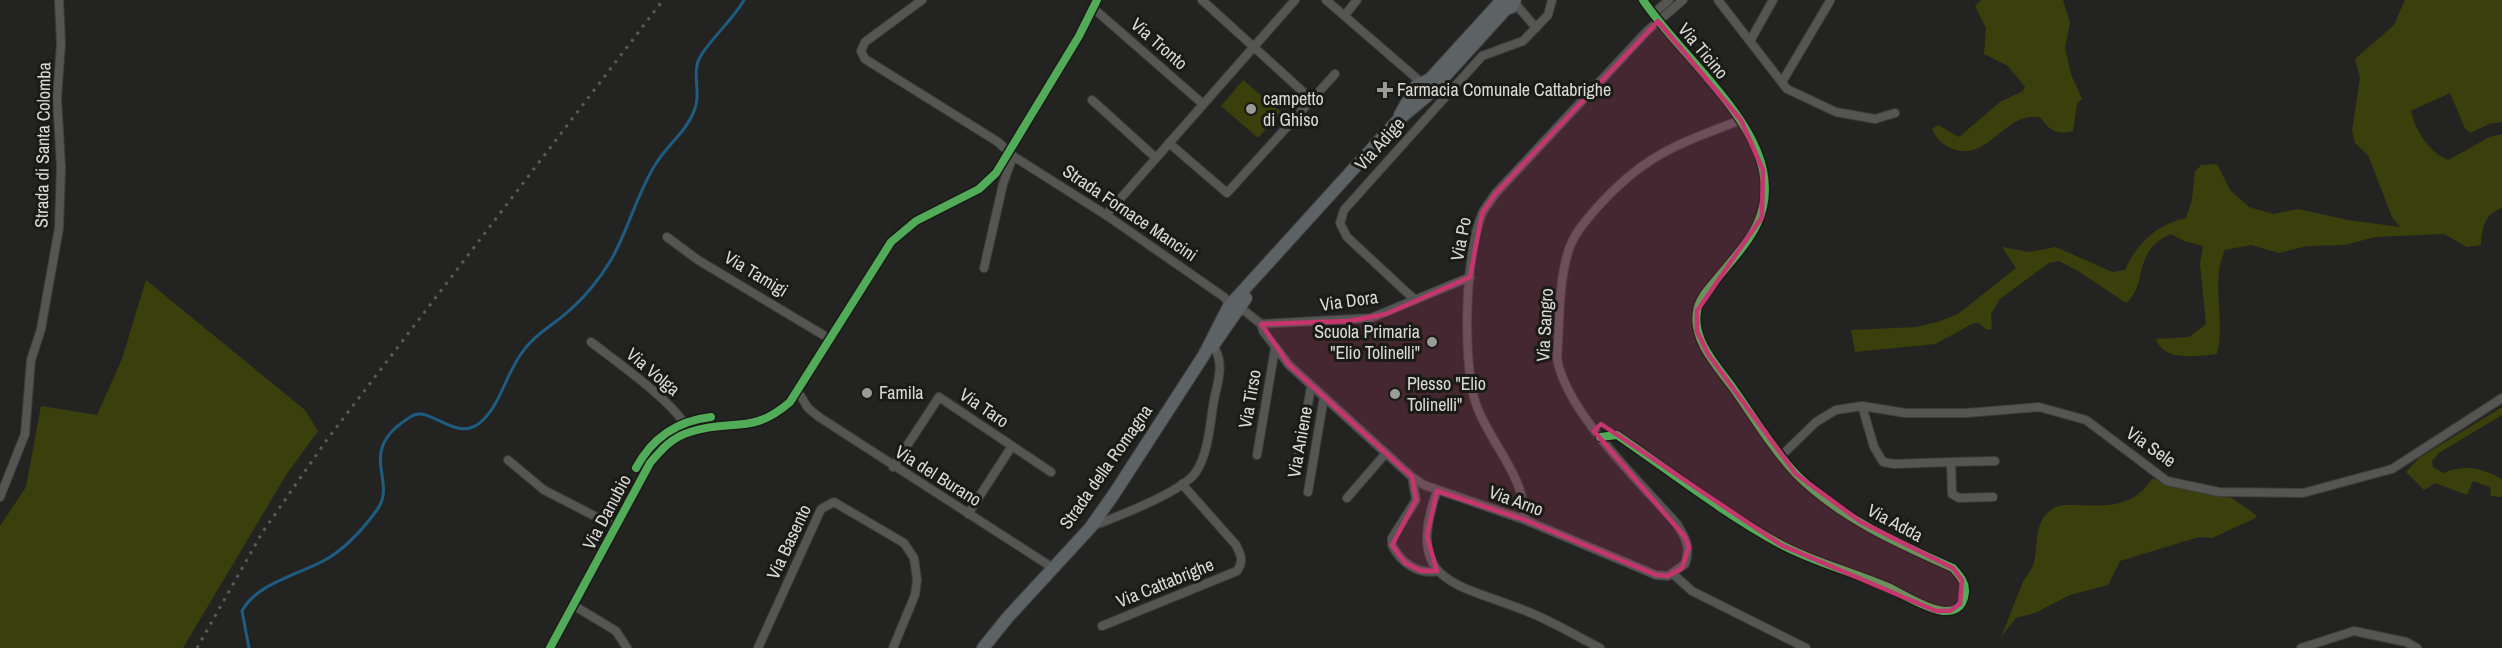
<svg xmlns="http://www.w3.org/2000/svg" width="2502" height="648" viewBox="0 0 2502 648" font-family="'Archivo Narrow',sans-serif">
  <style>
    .green { fill: #39400b }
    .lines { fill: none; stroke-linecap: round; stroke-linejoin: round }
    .stream { stroke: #1e5c81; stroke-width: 3 }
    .minor-casing { stroke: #3d3e3c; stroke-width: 10 }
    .primary-casing { stroke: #3d3e3c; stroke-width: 14 }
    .minor { stroke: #555553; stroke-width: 8 }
    .primary { stroke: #5d6365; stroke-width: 12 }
    .rail { stroke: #5a5a58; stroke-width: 3; stroke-dasharray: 3 6; stroke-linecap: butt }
    .cycleway-casing { stroke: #1a1b17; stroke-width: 11 }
    .cycleway { stroke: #51ab58; stroke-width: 8 }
    .marked { fill: #c6356e; fill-opacity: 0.2; stroke: #c6356e; stroke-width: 4.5; stroke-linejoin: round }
    .poi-dot { fill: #9a9a97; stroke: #1a1b17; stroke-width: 2 }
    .labels { text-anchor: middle; stroke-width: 6; stroke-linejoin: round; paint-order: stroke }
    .street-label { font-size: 18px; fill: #dadad7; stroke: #1a1b17 }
    .poi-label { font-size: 18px; fill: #dadad7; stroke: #1a1b17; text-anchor: start }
  </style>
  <rect width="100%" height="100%" fill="#232421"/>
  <g class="green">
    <path d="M1981,0H2063L2070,23L2065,48L2071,74L2082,99L2077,104L2073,131C2057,135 2050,131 2041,118C2006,108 1988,165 1951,148C1941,144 1937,139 1932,129L1938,125L1959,137L2000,102L2023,91L2025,87L2008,66L1984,54L1986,28L1975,6Z"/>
    <path d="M2405,0H2502V122L2489,124L2470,133L2465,128L2450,93L2411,111C2415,130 2429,152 2448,160L2490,137L2502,134V208C2484,214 2482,228 2481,245L2467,247L2444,234L2375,237L2345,245L2307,246L2279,253L2251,245L2225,250C2210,283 2226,320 2217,354C2197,356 2164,362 2156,339L2189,337L2206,324L2200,264L2203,246L2184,241L2171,234C2131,251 2149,284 2126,303L2078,271L2059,261L2049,263L2000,299L1991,314L1992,329L1987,330L1979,323H1974L1935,344L1855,352L1851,330L1916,327L1937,322L1958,314L2016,268L2002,247L2029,252L2056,247L2112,272L2125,270C2137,243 2157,224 2186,218L2192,199L2195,172L2201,165L2217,164L2230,190L2249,207L2273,214L2298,209L2348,220L2400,227L2392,217L2368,155L2355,143L2352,131L2360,78L2355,59L2394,25Z"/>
    <polygon points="1243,80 1281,112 1258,138 1221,106"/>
    <polygon points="146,280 305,410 318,431 286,475 183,648 0,648 0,526 26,487 41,406 97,415 122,359"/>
    <path d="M2502,407V415L2439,453L2432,461L2433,467L2443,473C2466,464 2481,468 2502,479V497L2491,496L2490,487L2473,481L2467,495L2435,483L2424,490L2406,472L2419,458Z"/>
    <path d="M2153,478L2171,487L2232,498L2256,515V518L2212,538L2199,537L2120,561L2108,585L2070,595L2035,613L2016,618L2001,637C2009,619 2015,600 2023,582C2026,576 2031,571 2033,566C2040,546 2031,522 2054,508C2060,504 2069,505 2076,505C2109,506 2132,508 2153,478Z"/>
  </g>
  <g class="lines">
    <path class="stream" d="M249,648L242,611C257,583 298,575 325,560C345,549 363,529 377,510C399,480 353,451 412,416C431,405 458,446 483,420C501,402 506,375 521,354C534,334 554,325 571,309C587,295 600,278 611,260C629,229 637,192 657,162C668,145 687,130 694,111C702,94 691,73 700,57C712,37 732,21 744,0"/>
    <defs>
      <g id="minor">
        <polyline points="922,0 865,42 861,51 865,59 998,142 1013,156 1106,215 1224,297 1231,305"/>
        <polyline points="1202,0 1311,99"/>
        <polyline points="1326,0 1422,83"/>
        <polyline points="1718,0 1787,89 1836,112 1875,119 1895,113"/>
        <polyline points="1514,2 1536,28"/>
        <polyline points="1093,8 1203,104"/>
        <polyline points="1653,14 1669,0"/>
        <polyline points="1345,15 1357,0"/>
        <polyline points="1750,41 1773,0"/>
        <polyline points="1782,82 1830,1"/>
        <polyline points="1092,100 1156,158"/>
        <polyline points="1169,143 1227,193 1335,74"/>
        <polyline points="1106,215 1295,0"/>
        <polyline points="667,237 698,260 830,339"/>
        <polyline points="984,268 1003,184 1013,156"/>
        <polyline points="1415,300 1347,237 1340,223 1344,210 1482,56 1523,41 1548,15 1552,0"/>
        <path d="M1239,310L1246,312L1261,324L1263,331L1289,365L1412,477L1424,485L1525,520L1656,575L1668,576L1685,564C1691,547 1686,539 1677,524C1641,483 1565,411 1557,358C1560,323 1558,282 1569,249C1574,234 1584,223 1594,211C1642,156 1675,145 1741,120"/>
        <polyline points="1261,324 1371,318 1470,277"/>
        <path d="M591,342C615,361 679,405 689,432"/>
        <polyline points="797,390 808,408 819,417 1053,568"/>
        <polyline points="1862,406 1874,447 1883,462 1894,464 1951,462 1952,494 1959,498 1993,497"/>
        <path d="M1600,437L1617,435C1671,472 1723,513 1780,544C1815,563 1854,572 1890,588C1907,596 1961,633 1965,592C1966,582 1959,575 1953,568C1899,544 1840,518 1797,475C1773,450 1753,416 1733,388C1717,366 1692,340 1697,312C1698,300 1708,289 1715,281C1744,245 1773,220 1763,170C1750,110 1678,52 1643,0"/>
        <polyline points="1257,455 1275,348"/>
        <polyline points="1782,455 1816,422 1836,410 1862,406 1905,413 1966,413 2039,407 2086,420 2167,481 2219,492 2303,493 2392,469 2502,398"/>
        <polyline points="508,460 544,490 616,527"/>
        <polyline points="1951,462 1995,461"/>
        <polyline points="893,467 939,397 1051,472"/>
        <polyline points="1296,472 1311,387"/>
        <path d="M1412,477L1416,500L1392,538V545C1400,562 1418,575 1437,571"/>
        <path d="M1437,491C1405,582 1454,583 1521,609C1549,619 1574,635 1600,648"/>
        <polyline points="1308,492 1324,397"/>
        <polyline points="0,497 25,434 31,360 41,329 59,228 61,167 57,98 61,44 59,0"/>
        <polyline points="1347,498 1386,453"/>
        <polyline points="968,514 1012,446"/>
        <path d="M1525,520C1525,475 1490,444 1476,404C1462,363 1465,253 1482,214C1485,207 1491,201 1495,194L1647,31L1683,0"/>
        <path d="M1090,527C1114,518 1183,492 1196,472C1209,452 1210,422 1214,400C1218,381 1225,363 1213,346"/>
        <polyline points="1673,574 1692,591 1806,648"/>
        <polyline points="573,605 616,631 627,648"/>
        <path d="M1102,626L1237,571C1244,561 1241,555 1236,545L1182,484"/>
        <path d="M550,648L650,463C661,450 672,437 690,432C732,418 751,436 790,402L891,242L916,221L979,189L996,173L1079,36L1097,0"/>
        <polyline points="758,648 821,509 834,502 904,543 914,558 917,580 915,595 893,648"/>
        <polyline points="2301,648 2354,631 2406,642 2417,648"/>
      </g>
      <g id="primary">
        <polyline points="1400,115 1416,86 1430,79 1502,0"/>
        <polyline points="1212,347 1246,298"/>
        <polyline points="983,648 1008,617 1090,528 1114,494 1204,355 1229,306 1397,121 1427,96 1506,9 1512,7 1515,0"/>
      </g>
    </defs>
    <use href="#minor" class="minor-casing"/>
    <use href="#primary" class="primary-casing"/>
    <use href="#minor" class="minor"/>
    <use href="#primary" class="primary"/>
    <polyline class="rail" points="197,648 262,533 326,441 663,0"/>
    <defs>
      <g id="cycleway">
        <path d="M1600,437L1617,435C1671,472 1723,513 1780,544C1815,563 1854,572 1890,588C1907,596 1961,633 1965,592C1966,582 1959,575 1953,568C1899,544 1840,518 1797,475C1773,450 1753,416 1733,388C1717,366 1692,340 1697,312C1698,300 1708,289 1715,281C1744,245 1773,220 1763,170C1750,110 1678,52 1643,0"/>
        <path d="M636,468C652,438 676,421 711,417"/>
        <path d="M550,648L650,463C661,450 672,437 690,432C732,418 751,436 790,402L891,242L916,221L979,189L996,173L1079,36L1097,0"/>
      </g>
    </defs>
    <use href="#cycleway" class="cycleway-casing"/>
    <use href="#cycleway" class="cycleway"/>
  </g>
  <path class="marked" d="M1658,21L1741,120L1763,170L1762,217L1697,311V331L1708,354L1796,474L1861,522L1953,568L1962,580L1960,604L1950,611H1936L1781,545L1601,424L1594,431L1685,537L1689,547L1682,568L1668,576L1656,575L1525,520L1437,491L1427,536L1437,571H1421L1405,563L1392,545L1416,500L1412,477L1289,365L1261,324L1349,321L1386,314L1470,277L1482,213L1495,194Z"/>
  <g class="poi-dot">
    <path d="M1382 81h6v6h6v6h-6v6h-6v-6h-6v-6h6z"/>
    <circle cx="1251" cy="109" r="6"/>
    <circle cx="1432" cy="342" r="6"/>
    <circle cx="867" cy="393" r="6"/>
    <circle cx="1395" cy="394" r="6"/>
  </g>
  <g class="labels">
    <g class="street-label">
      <text transform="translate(1159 44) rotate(41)" y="6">Via Tronto</text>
      <text transform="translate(1703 51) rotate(50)" y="6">Via Ticino</text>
      <text transform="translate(1380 144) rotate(-48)" y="6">Via Adige</text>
      <text transform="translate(43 145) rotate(-89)" y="6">Strada di Santa Colomba</text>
      <text transform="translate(1130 213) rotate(34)" y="6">Strada Fornace Mancini</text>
      <text transform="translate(1461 239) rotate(-79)" y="6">Via Po</text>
      <text transform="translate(756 274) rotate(31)" y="6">Via Tamigi</text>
      <text transform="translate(1349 301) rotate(-8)" y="6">Via Dora</text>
      <text transform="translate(1545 325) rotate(-87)" y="6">Via Sangro</text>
      <text transform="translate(653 372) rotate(40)" y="6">Via Volga</text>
      <text transform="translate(1250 399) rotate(-80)" y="6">Via Tirso</text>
      <text transform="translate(984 408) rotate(34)" y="6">Via Taro</text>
      <text transform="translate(1300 442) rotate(-80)" y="6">Via Aniene</text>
      <text transform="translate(2151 447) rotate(35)" y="6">Via Sele</text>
      <text transform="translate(1106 467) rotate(-55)" y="6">Strada della Romagna</text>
      <text transform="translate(938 476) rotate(32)" y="6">Via del Burano</text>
      <text transform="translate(1516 501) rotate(20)" y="6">Via Arno</text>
      <text transform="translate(607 512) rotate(-62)" y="6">Via Danubio</text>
      <text transform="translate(1895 523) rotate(28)" y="6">Via Adda</text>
      <text transform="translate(789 542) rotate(-65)" y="6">Via Basento</text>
      <text transform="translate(1165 583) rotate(-22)" y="6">Via Cattabrighe</text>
    </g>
    <g class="poi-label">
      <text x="1397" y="96">Farmacia Comunale Cattabrighe</text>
      <text x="1263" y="105">campetto<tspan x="1263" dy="21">di Ghiso</tspan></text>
      <text x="1420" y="338" text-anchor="end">Scuola Primaria<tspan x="1420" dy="21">"Elio Tolinelli"</tspan></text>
      <text x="1407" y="390">Plesso "Elio<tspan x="1407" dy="21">Tolinelli"</tspan></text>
      <text x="879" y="399">Famila</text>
    </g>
  </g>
</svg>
